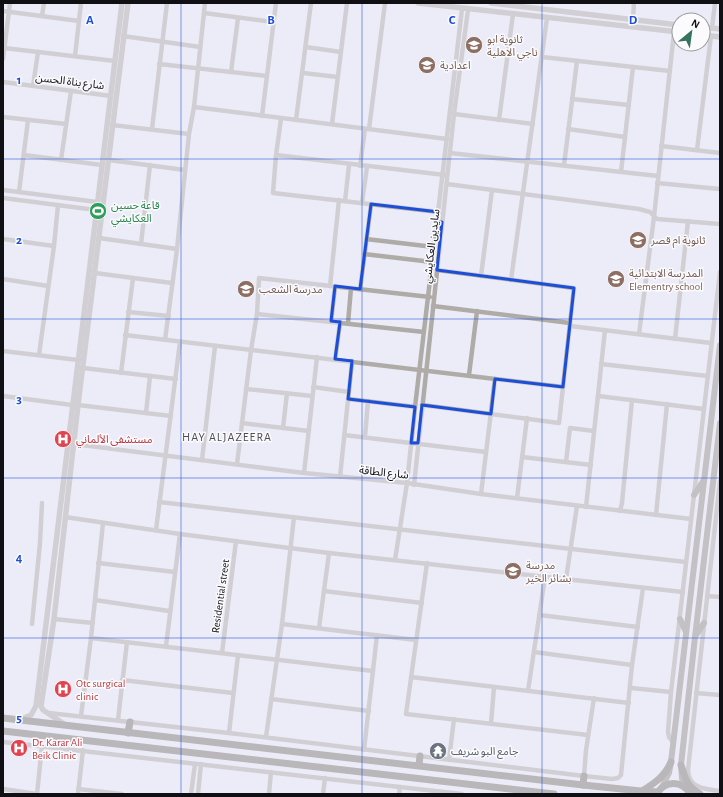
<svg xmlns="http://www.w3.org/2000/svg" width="723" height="797" viewBox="0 0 723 797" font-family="'Alegreya Sans','Noto Sans Arabic',sans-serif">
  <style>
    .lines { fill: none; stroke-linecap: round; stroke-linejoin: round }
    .minor { stroke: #afaca7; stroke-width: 4.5 }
    .tertiary { stroke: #afaca7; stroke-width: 5.5 }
    .secondary { stroke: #908c85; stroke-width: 6 }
    .primary { stroke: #7b756d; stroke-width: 7 }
    .marked { fill: none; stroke: #1d4ed8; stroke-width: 3; stroke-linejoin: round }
    .grid { fill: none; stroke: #1d4ed8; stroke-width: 1; stroke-opacity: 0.55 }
    .labels { text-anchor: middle; stroke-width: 3; stroke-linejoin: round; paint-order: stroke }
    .education-label { font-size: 11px; fill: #785e54; stroke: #fbfbfd; text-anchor: start }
    .street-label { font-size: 11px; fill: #101014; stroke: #fbfbfd }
    .leisure-label { font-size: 11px; fill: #27864d; stroke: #fbfbfd; text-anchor: start }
    .health-label { font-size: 11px; fill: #be3a42; stroke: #fbfbfd; text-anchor: start }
    .worship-label { font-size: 11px; fill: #5b616d; stroke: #fbfbfd; text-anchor: start }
    .neighbourhood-label { font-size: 12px; letter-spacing: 1px; fill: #4c4c56; stroke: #fbfbfd }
    .grid-label { font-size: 13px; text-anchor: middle; font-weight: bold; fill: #1d4ed8; stroke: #fbfbfd; stroke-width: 3; stroke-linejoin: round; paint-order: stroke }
  </style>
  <rect width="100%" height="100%" fill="#ececf8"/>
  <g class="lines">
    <g class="minor">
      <polyline points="3,11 79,21"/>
      <polyline points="204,13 273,22"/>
      <polyline points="42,16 44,3"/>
      <polyline points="633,19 634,3"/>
      <polyline points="712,28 715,3"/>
      <polyline points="123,36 200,47"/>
      <polyline points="306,47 341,52"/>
      <polyline points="4,48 115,61"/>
      <polyline points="75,56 81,3"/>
      <polyline points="542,57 670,71"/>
      <polyline points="3,59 10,3"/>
      <polyline points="159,64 267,76"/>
      <polyline points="231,72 238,18"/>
      <polyline points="303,73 338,77"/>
      <polyline points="3,82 111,96"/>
      <polyline points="33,86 38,52"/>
      <polyline points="572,99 629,105"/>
      <polyline points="194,107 447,139"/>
      <polyline points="454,114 533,124"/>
      <polyline points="262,116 276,3"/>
      <polyline points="3,117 66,124"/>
      <polyline points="281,119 276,155 273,193 439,212"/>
      <polyline points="296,120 311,3"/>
      <polyline points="499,120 513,14"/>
      <polyline points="332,124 347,3"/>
      <polyline points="112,125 189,134"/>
      <polyline points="152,129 167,3"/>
      <polyline points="369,129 385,3"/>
      <polyline points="568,129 625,137"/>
      <polyline points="661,146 720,153"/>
      <polyline points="697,150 711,36"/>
      <polyline points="450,153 658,176"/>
      <polyline points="24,155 102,165"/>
      <polyline points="276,155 445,175"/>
      <polyline points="61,160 71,91"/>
      <polyline points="109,160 185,170"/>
      <polyline points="564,165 577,61"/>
      <polyline points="360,166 365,129"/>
      <polyline points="621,172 633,67"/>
      <polyline points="657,183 720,189"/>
      <polyline points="447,184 639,209 650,212 657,219 720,224"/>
      <polyline points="3,190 97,202"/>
      <polyline points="19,192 28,120"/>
      <polyline points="3,198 96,210"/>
      <polyline points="345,201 349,165"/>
      <polyline points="362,203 367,167"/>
      <polyline points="99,238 177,249"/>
      <polyline points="3,239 54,246"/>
      <polyline points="366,239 434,247"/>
      <polyline points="141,244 150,165"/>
      <polyline points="364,254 432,262"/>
      <polyline points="95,273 172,283"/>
      <polyline points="481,276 492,190"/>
      <polyline points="3,279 48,286"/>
      <polyline points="511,280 547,18"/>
      <polyline points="330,286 339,200"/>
      <polyline points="360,289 371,204"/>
      <polyline points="433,306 570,323"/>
      <polyline points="128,312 169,316"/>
      <polyline points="257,314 424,332"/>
      <polyline points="331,321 335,286"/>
      <polyline points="348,323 351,288"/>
      <polyline points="570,326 711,343"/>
      <polyline points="639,334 654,217 674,32"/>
      <polyline points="125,335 563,387"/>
      <polyline points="675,339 688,221"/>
      <polyline points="165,340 177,249 189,134 194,107 205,3"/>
      <polyline points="3,351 78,360"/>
      <polyline points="39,355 54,246 58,205"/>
      <polyline points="335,359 340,322"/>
      <polyline points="601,364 708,376"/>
      <polyline points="83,368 176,379"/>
      <polyline points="121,373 133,278"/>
      <polyline points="469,375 477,311"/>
      <polyline points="313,387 349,392"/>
      <polyline points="246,389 312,396"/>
      <polyline points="3,396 72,405"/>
      <polyline points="598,396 704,409"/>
      <polyline points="348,399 415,407"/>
      <polyline points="78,405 171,416"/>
      <polyline points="422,405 559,423 574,288 437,270"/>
      <polyline points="146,413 150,376"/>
      <polyline points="242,423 309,431"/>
      <polyline points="283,428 287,393"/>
      <polyline points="344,435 486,452"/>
      <polyline points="365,437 368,401"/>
      <polyline points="74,444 304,473 407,483 481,494 691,519"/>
      <polyline points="522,457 591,465"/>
      <polyline points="202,460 215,346"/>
      <polyline points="566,462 570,428 594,431"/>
      <polyline points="237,464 251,350 257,314 259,278 430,297"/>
      <polyline points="304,473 317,357"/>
      <polyline points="340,477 352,361"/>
      <path d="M720,481L688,770C689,789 705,789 720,791"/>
      <polyline points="414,485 454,114 468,10"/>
      <polyline points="481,494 495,379"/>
      <polyline points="517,498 527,418"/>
      <polyline points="159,502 686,562"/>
      <polyline points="586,507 605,330"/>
      <polyline points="620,511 622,503 632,400"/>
      <polyline points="656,515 667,404"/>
      <polyline points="65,517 180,534 329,553 683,592"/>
      <polyline points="156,530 180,342"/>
      <polyline points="395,560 407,483 415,407 462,9"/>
      <polyline points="98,563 175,572"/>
      <polyline points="427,563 406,714 588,735"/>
      <polyline points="566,579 577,506"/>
      <polyline points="324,591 422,603"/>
      <polyline points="707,596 720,597"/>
      <polyline points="95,600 169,611"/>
      <polyline points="539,615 638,627"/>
      <polyline points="54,619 93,623"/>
      <polyline points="32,624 40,543 42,503"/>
      <polyline points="282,624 416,640"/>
      <polyline points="319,628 329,553"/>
      <polyline points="91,638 373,671"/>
      <polyline points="166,646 180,534"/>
      <polyline points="534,652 632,665"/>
      <polyline points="222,653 236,541"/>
      <polyline points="411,677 629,703"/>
      <polyline points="122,680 233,693"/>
      <polyline points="631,688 671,692"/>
      <polyline points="528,691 545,577"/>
      <polyline points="696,693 720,695"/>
      <polyline points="594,698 586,750 584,776 612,779 618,778 621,775 632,665 643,588"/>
      <polyline points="271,699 369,711"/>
      <polyline points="49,713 229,733 584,776"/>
      <polyline points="81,716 91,638 103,523"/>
      <polyline points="118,720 127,642"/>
      <polyline points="491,724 494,687"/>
      <polyline points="229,733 238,655"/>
      <polyline points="266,737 282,624 294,517"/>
      <polyline points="3,742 462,794"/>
      <polyline points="673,742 669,737 668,732 671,692 720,272"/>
      <polyline points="364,750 377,635"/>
      <polyline points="449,760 454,719"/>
      <polyline points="3,789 37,794"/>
      <polyline points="78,789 122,794"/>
      <polyline points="37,794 42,746"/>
      <polyline points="78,794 83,750"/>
      <polyline points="191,794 195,764"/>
      <polyline points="198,794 201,764"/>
      <polyline points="269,794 271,772"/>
      <polyline points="323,794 325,778"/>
      <polyline points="399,794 400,787"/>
    </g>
    <g class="tertiary">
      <polyline points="418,3 679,32"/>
      <polyline points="491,3 679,25"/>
      <polyline points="703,27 720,29"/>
      <polyline points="703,35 720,37"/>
      <polyline points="19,720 31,715 36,706 122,3"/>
      <polyline points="64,724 43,710 41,706 54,619 78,405 128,3"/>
    </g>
    <g class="secondary">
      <polyline points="694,495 704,480"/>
      <polyline points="680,619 686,632"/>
      <polyline points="696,635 704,623"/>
      <polyline points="684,786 682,778 681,765 695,637 720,423"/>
      <polyline points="662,787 669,773 671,762 720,345"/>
    </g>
    <g class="primary">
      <polyline points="3,718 583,785 641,791 658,792"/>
      <polyline points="3,731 554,794"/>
      <polyline points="128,733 130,722"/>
      <polyline points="419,765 420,756"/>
      <path d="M681,765C686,780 686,785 700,794"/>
      <polyline points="583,785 584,776"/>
      <path d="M642,791C655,783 665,776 671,762"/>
      <path d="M657,794C664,780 683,780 690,794"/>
    </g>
  </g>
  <path d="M0 0H723V797H0ZM371,204L439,212L437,222H442L437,270L574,288L563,387L495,379L491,414L422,405L418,443H411L415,407L348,399L352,361L335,359L340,322L331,321L335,286L360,289Z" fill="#ececf8" fill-opacity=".55" fill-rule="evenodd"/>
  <path class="marked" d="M371,204L439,212L437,222H442L437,270L574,288L563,387L495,379L491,414L422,405L418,443H411L415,407L348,399L352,361L335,359L340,322L331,321L335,286L360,289Z"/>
  <path class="grid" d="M181,3V794M362,3V794M542,3V794M3,159H720M3,319H720M3,478H720M3,638H720"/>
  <defs>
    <symbol id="school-disc" viewBox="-11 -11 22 22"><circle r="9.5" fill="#8d6e63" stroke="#fbfbfd"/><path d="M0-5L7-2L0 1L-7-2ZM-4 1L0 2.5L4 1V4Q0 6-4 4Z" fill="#fff"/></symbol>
    <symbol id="stadium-disc" viewBox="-11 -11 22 22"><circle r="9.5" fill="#2e9e5b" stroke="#fbfbfd"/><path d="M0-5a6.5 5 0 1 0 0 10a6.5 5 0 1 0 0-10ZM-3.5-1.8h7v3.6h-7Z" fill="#fff"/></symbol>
    <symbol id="hospital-disc" viewBox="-11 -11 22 22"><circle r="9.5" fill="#e0444e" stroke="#fbfbfd"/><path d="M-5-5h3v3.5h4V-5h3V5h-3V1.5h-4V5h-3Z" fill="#fff"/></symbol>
    <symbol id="temple-disc" viewBox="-11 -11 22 22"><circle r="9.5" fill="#6b7280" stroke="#fbfbfd"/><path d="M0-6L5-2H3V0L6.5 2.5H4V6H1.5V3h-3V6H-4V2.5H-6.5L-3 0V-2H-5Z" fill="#fff"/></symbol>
  </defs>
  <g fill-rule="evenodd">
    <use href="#school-disc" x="464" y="35" width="20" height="20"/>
    <use href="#school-disc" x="417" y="55" width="20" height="20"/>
    <use href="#stadium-disc" x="88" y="201" width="20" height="20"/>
    <use href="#school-disc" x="628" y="230" width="20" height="20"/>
    <use href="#school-disc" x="606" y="269" width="20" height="20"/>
    <use href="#school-disc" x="236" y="279" width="20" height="20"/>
    <use href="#hospital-disc" x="53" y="429" width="20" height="20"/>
    <use href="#school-disc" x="503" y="561" width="20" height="20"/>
    <use href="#hospital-disc" x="53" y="679" width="20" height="20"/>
    <use href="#hospital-disc" x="9" y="738" width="20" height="20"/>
    <use href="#temple-disc" x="428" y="741" width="20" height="20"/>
  </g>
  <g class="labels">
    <g class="education-label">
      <text x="487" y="43">ثانوية ابو<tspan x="487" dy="13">ناجي الاهلية</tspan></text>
      <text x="440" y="69">اعدادية</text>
      <text x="651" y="244">ثانوية ام قصر</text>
      <text x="629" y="277">المدرسة الابتدائية<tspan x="629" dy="13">Elementry school</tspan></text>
      <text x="259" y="293">مدرسة الشعب</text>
      <text x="526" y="569">مدرسة<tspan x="526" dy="13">بشائر الخير</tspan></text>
    </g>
    <g class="street-label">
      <text transform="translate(70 81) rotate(7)" y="4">شارع بناة الحسن</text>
      <text transform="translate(431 246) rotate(-83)" y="4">سايدين العكايشي</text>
      <text transform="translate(384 472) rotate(6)" y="4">شارع الطاقة</text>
      <text transform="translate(220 596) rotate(-82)" y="4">Residential street</text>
    </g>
    <g class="leisure-label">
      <text x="111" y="209">قاعة حسين<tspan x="111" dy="13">العكايشي</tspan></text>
    </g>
    <g class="health-label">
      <text x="76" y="443">مستشفى الألماني</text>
      <text x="76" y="687">Otc surgical<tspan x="76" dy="13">clinic</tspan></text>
      <text x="32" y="746">Dr. Karar Ali<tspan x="32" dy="13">Beik Clinic</tspan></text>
    </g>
    <g class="worship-label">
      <text x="451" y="755">جامع البو شريف</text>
    </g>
    <g class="neighbourhood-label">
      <text x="227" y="441">HAY ALJAZEERA</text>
    </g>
  </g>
  <g class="grid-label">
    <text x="90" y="24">A</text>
    <text x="271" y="24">B</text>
    <text x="452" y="24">C</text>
    <text x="633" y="24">D</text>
    <text x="19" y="84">1</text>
    <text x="19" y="244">2</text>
    <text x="19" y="403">3</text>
    <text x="19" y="562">4</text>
    <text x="19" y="722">5</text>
  </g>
  <rect width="723" height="797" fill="none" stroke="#101014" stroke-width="8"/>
  <g transform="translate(691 32) rotate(29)"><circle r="19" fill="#fbfbfd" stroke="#9d9da0"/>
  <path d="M0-3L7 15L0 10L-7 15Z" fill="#35735f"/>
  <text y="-6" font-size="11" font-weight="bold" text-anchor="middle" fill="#101014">N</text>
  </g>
</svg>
